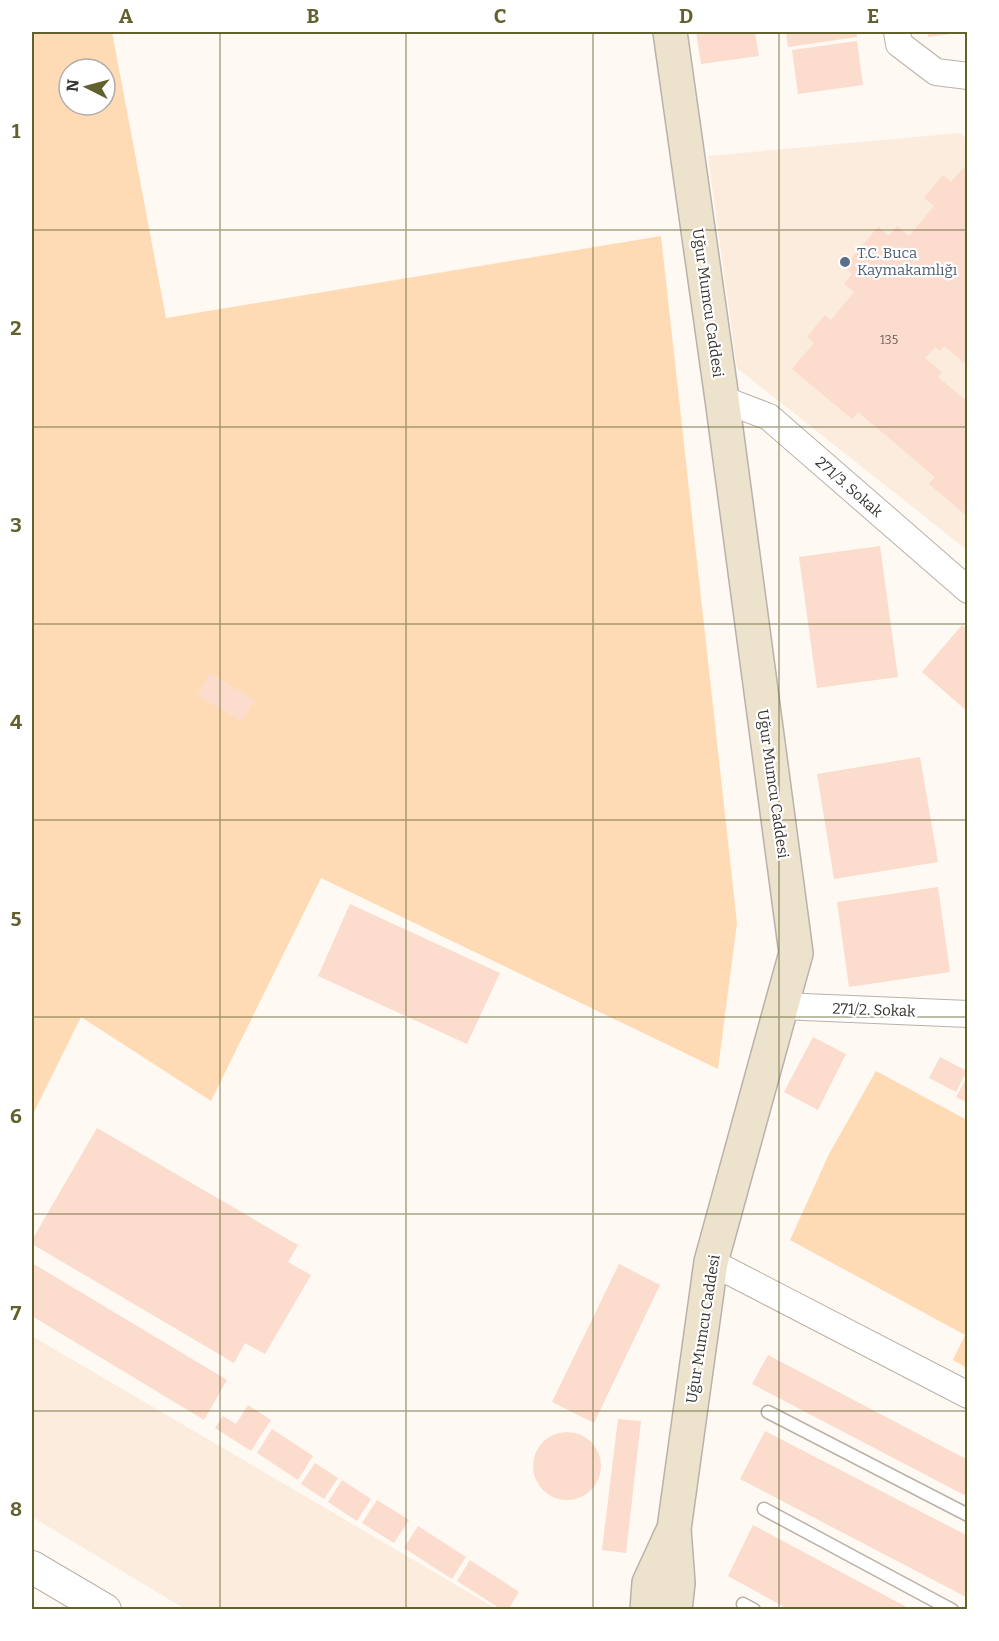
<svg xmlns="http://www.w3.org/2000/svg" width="999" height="1641" viewBox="0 0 999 1641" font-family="Bitter,serif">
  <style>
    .built { fill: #fbecdd }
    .green { fill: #ffdbb5; fill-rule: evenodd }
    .building { fill: #fcdccc }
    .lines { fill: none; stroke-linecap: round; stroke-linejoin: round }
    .service-casing { stroke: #bab1a9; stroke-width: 15 }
    .minor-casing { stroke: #bab1a9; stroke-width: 28 }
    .tertiary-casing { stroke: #bab1a9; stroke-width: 34 }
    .secondary-casing { stroke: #bab1a9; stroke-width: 36 }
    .service { stroke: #fff; stroke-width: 12 }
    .minor { stroke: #fff; stroke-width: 26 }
    .tertiary { stroke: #fff; stroke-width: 32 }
    .secondary { stroke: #ede2cc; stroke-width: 33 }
    .grid { fill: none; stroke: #61612e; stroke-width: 1.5; stroke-opacity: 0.55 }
    .service-dot { fill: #5c6f8a; stroke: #fff; stroke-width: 2 }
    .labels { text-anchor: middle; stroke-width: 4.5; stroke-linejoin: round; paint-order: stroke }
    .number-label { font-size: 12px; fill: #685d56 }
    .service-label { font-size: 15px; fill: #4e5e75; stroke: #fff; text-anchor: start }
    .street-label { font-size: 15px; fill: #36332f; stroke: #fff }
    .neatline { fill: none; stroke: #61612e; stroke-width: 2 }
    .grid-label { font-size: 20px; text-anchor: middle; font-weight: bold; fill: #61612e }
  </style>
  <rect width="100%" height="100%" fill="#fef9f3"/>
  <g class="built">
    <polygon points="960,133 967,139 967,550 737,368 708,156"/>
    <polygon points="32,1336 497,1609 185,1609 32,1517"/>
  </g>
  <g class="green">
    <path d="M32,32H112L166,318L661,236L737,923L718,1069L321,878L211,1101L81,1017L32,1116ZM69,69H105V105H69Z"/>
    <polygon points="876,1071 967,1120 967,1368 953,1360 965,1335 790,1240 829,1154"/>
  </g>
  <g class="building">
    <polygon points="696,32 755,32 759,56 701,64"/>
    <polygon points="786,32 857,32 857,37 788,47"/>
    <polygon points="928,32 957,32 958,33 928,37"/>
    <polygon points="857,41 863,85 798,94 792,50"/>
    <polygon points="968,163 968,366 944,346 940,351 935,347 925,358 942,372 938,377 968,402 968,517 929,484 935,477 858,412 852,419 792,369 814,343 807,337 825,315 831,320 854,292 844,284 852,274 844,267 878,227 889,236 897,226 909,236 934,206 924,198 943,175 951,182"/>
    <polygon points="880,546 898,677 817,688 799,557"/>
    <polygon points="962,625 968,630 968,712 922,672"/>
    <polygon points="210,673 255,700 242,722 197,695"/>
    <polygon points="920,757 938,862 834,879 817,774"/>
    <polygon points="938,887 950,972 849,987 837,902"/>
    <polygon points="350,904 500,973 467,1044 318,976"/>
    <polygon points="813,1037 846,1054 818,1110 784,1092"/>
    <polygon points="940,1057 967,1071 956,1092 929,1078"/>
    <polygon points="968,1075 968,1103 956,1097"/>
    <polygon points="97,1128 298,1245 288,1262 311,1275 265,1354 245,1343 234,1363 32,1244 32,1240"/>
    <polygon points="32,1263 227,1380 204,1420 32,1316"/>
    <polygon points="619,1264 660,1285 594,1423 552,1402"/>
    <polygon points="768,1355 968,1460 968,1497 752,1384"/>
    <polygon points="248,1405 271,1420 251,1451 215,1428 223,1416 236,1424"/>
    <polygon points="618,1419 641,1421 626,1553 602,1550"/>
    <polygon points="272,1429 313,1456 298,1480 257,1453"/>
    <polygon points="765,1431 968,1536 968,1598 740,1479"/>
    <circle cx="567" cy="1466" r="34"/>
    <polygon points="315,1463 338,1478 324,1499 301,1484"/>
    <polygon points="342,1480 371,1499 357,1521 328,1502"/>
    <polygon points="377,1500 409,1520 394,1543 362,1523"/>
    <polygon points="753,1525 912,1610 790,1610 728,1576"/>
    <polygon points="418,1526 466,1557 452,1579 404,1548"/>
    <polygon points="470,1560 519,1592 508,1610 502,1610 457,1581"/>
  </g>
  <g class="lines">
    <defs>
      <g id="service">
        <polyline points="768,1412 968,1515"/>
        <polyline points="764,1509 952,1610"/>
        <polyline points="743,1604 754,1610"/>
      </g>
      <g id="minor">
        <polyline points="897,32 899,44 936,72 968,76"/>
        <polyline points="722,399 769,417 968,590"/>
        <polyline points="781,1006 968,1014"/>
        <polyline points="711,1262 968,1395"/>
      </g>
      <polyline id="tertiary" points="32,1567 105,1610"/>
      <g id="secondary">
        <polyline points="670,32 722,399 796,953 711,1262 674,1529 678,1583 675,1610"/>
        <polyline points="647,1610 649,1583 672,1533"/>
      </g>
    </defs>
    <use href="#service" class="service-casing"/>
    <use href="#minor" class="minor-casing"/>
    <use href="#tertiary" class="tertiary-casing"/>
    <use href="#secondary" class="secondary-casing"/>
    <use href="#service" class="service"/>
    <use href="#minor" class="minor"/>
    <use href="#tertiary" class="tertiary"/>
    <use href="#secondary" class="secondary"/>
  </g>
  <path class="grid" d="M220,32V1610M406,32V1610M593,32V1610M779,32V1610M32,230H968M32,427H968M32,624H968M32,820H968M32,1017H968M32,1214H968M32,1411H968"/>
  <circle class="service-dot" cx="845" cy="262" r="6"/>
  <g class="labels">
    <g class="number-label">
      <text x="889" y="344">135</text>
    </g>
    <g class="service-label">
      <text x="857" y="258">T.C. Buca<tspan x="857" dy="17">Kaymakamlığı</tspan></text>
    </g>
    <g class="street-label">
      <text transform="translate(708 303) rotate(82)" y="5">Uğur Mumcu Caddesi</text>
      <text transform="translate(849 487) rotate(41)" y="5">271/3. Sokak</text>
      <text transform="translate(773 784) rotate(82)" y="5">Uğur Mumcu Caddesi</text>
      <text transform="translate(874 1010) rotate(2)" y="5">271/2. Sokak</text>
      <text transform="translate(703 1329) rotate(-81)" y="5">Uğur Mumcu Caddesi</text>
    </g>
  </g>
  <rect width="999" height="1641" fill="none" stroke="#ffffff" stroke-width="66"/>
  <g transform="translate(87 87) rotate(276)"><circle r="28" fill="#ffffff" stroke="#afadac" stroke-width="1.5"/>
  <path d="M0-4.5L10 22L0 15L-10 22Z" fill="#61612e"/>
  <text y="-9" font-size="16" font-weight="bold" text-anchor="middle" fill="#36332f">N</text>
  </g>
  <rect x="33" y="33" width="933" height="1575" class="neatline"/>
  <g class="grid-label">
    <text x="126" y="23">A</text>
    <text x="313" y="23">B</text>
    <text x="500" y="23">C</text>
    <text x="686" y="23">D</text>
    <text x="873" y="23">E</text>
    <text x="16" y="138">1</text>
    <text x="16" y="335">2</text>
    <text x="16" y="532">3</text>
    <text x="16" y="729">4</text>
    <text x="16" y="926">5</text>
    <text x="16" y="1123">6</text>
    <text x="16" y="1320">7</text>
    <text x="16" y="1516">8</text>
  </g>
</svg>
